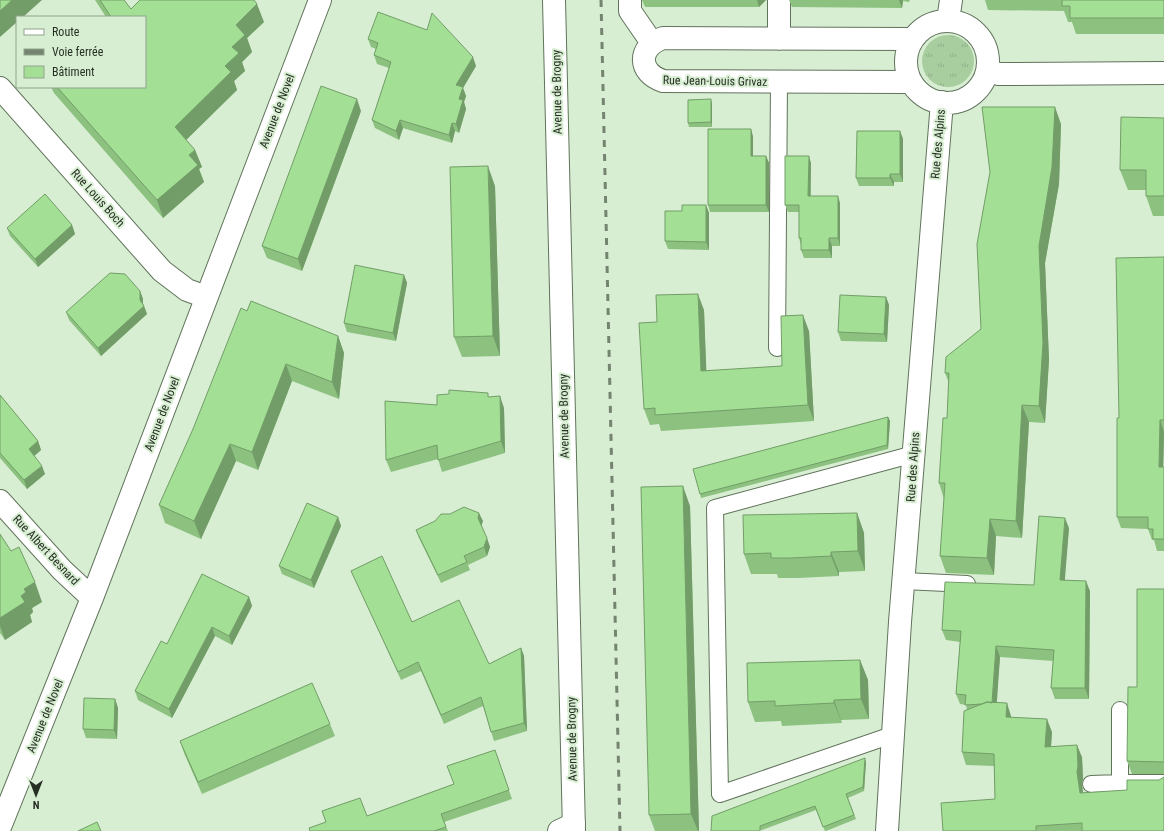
<svg xmlns="http://www.w3.org/2000/svg" width="1164" height="831" viewBox="0 0 1164 831" font-family="'Roboto Condensed',sans-serif">
<defs>
<pattern id="grass-tufts" width="24" height="20" patternUnits="userSpaceOnUse"><rect width="24" height="20" fill="#a8cd9f"/><path d="M3 7l-1-3M5 7V3M7 7l1-3M15 17l-1-3M17 17v-4M19 17l1-3" fill="none" stroke="#91b089"/></pattern>
</defs>
<rect width="100%" height="100%" fill="#d8eed2"/>
<path fill="url(#grass-tufts)" d="M922 61a26 26 0 1 1 52 0a26 26 0 1 1-52 0Z"/>
<g fill="none" stroke-linecap="round" stroke-linejoin="round">
<defs>
<path id="lane" d="M777 348 779 82
M904 581 967 584
M1120 710V783H1164
M892 735 720 794 715 508 914 454
M1091 784 1120 783"/>
<path id="street" d="M630 0V11L652 43
M948 21 951 0
M906 62a41 41 0 1 1 82 0a41 41 0 1 1-82 0Z
M779 39V0
M987 71 999 74 1164 73
M911 82 663 81C638 73 637 47 663 38L913 39
M0 88 162 271 187 290 206 297
M0 501 62 570 92 598
M0 827 92 598 320 0
M887 831 900 622 942 102"/>
<path id="secondary" d="M554 0 574 831"/>
<path id="primary" d="M559 831 574 824"/>
</defs>
<use href="#lane" stroke="#60735b" stroke-width="18"/>
<use href="#street" stroke="#60735b" stroke-width="24"/>
<use href="#secondary" stroke="#60735b" stroke-width="24"/>
<use href="#primary" stroke="#60735b" stroke-width="24"/>
<use href="#lane" stroke="#fff" stroke-width="16"/>
<use href="#street" stroke="#fff" stroke-width="22"/>
<use href="#secondary" stroke="#fff" stroke-width="22"/>
<use href="#primary" stroke="#fff" stroke-width="22"/>
<path stroke="#758371" stroke-width="3" stroke-dasharray="7 7" stroke-linecap="butt" d="M601 0 620 831"/>
</g>
<path fill="#8cc180" d="M95 0H124L131 9 264 22 247 38 252 52 242 62 245 71 234 81 237 90 186 140 195 150 202 167 199 169 204 182 163 218 54 93 51 87H145V17H106Z
M642 0H766L759 7H645Z
M789 0H910L909 2 903 1 902 8 792 7Z
M985 0H1164V34H1076L1072 22H1068L1064 11 988 10Z
M368 39 476 66 463 88 466 96 464 102 466 109 459 133 455 131 452 143 403 128 399 140 375 128 372 120 389 68 377 64 374 55 376 49 371 47Z
M712 104V127H689L688 123Z
M361 111 302 271 267 258 262 246Z
M1164 118V216H1153L1146 196V190H1128L1120 170Z
M1061 124 1059 184 1045 263 1049 360 1045 423 1029 422 1022 538 996 536 994 575 946 573 940 556 944 499 939 483 947 418 949 383 945 373 981 329Z
M900 131 903 139V182H894V186H859L856 178Z
M753 136V156H766L769 163V212H710L708 205Z
M811 163V196L840 203V246H832V258H804L801 250V245L799 238V212H788L785 205Z
M495 186 500 356 462 357 454 337Z
M706 205 709 213V250L668 249 665 241 682 211Z
M72 225 75 234 38 267 10 236 7 228Z
M1164 257V432L1163 467H1164V551H1157L1154 540H1152L1148 529 1121 528 1117 517 1119 418Z
M404 275 407 283 396 341 347 332 344 323Z
M140 291 143 299V304L147 314 101 356 69 320 66 312Z
M886 297 889 305 887 342 841 341 838 332Z
M704 310 706 371 782 366 809 331 814 421 661 431 659 424 650 425 644 409 657 322Z
M247 311 338 336 344 353 339 399 292 381 258 470 236 461 201 539 165 523 159 505Z
M0 395 38 441 41 450 34 456 45 474 27 489 0 458Z
M489 397 504 408 505 453 442 472 438 459 391 472 386 460 437 405Z
M888 417 890 421 888 449 701 498 700 494Z
M690 506 699 831H655L649 815Z
M857 513 864 533 865 571 839 572V576L798 578H778L777 574H751L744 554Z
M338 517 341 526 314 588 282 574 279 566Z
M483 521 481 525 490 547 487 556 468 565 470 570 441 583 419 538 416 530Z
M1069 528 1064 580 1090 591 1089 699H1055L1051 688 1053 661 1000 657 996 703 1011 716V717L1052 732 1051 747 1082 757 1083 779 1082 785 1083 793 1164 831H943L995 799 994 766 966 765 962 752 967 710 966 705 960 704 956 694 960 642 946 640 942 630 1034 585Z
M0 534 42 602 32 608 33 612 30 615 32 622 5 640 0 633Z
M351 571 412 622 489 664 521 648 524 656 527 731 494 741 483 706 444 724 421 671 401 680 355 579Z
M1164 589V774H1132L1127 761 1137 687Z
M249 597 252 606 232 645 215 636 172 718 138 700 135 691 167 644Z
M860 660 868 680 869 719 841 720 842 723 782 726 781 721 755 722 748 702Z
M115 699 118 708 117 739 86 738 83 729Z
M330 724 335 736 202 794 184 753 180 741Z
M495 750 512 799 444 822 448 831H310L326 822 367 816 454 784Z
M866 762 864 791 848 798 856 819 826 831H825L816 810 762 830 711 831Z"/>
<path fill="#729d68" d="M12 0H42L23 17H17V22L0 37V11Z
M757 0H766L759 7Z
M899 0H902L903 1 902 8Z
M257 4 264 22 247 38 252 52 242 62 245 71 234 81 237 90 182 144 175 127 225 66 232 47 236 25Z
M473 57 476 66 463 88 466 96 464 102 466 109 459 133 456 124 459 99 456 85Z
M357 99 361 111 302 271 298 259Z
M711 99 712 104V127L711 122Z
M1055 107 1061 124 1059 184 1045 263 1049 360 1045 423 1039 406V246Z
M400 120 403 128 399 140 396 131Z
M452 123 455 131 452 143 449 135Z
M751 129 753 136V163L751 156Z
M900 131 903 139V182L900 174Z
M195 150 202 167 199 169 204 182 163 218 157 200 189 155Z
M766 156 769 163V212L766 205Z
M809 156 811 163 810 203 808 196Z
M488 166 495 186 500 356 493 336Z
M890 174 894 182V186L890 178Z
M838 196 840 203V246L838 238Z
M706 205 709 213V250L706 242Z
M72 225 75 234 38 267 35 259Z
M829 238 832 246V258L829 250Z
M404 275 407 283 396 341 393 333Z
M140 291 143 299V308L144 306 147 314 101 356 98 348 140 300Z
M698 294 704 310 707 387 701 371Z
M886 297 889 305 887 342 884 334Z
M803 315 809 331 814 421 808 405Z
M338 336 344 353 339 399 332 382Z
M286 364 292 381 258 470 252 452Z
M500 396 504 408 505 453 501 441Z
M1022 405 1029 422 1022 538 1016 521Z
M888 417 890 421 888 449 887 445Z
M1160 420 1164 432 1163 479 1159 467Z
M38 441 41 450 32 458 29 449Z
M230 444 236 461 201 539 194 521Z
M42 466 45 474 27 489 24 480Z
M683 486 690 506 699 831H698L691 814Z
M479 513 483 521 481 527 478 518Z
M857 513 864 533 865 571 858 551Z
M338 517 341 526 314 588 311 580Z
M1065 518 1069 528 1064 591 1060 580Z
M990 519 996 536 994 575 987 558Z
M487 538 490 547 487 556 484 547Z
M831 552 839 572V576L831 556Z
M1086 581 1090 591 1089 699 1085 688Z
M35 582 42 602 32 608 33 612 30 615 32 622 5 640 0 626V618L24 589Z
M249 597 252 606 232 645 229 636Z
M212 627 215 636 172 718 169 709Z
M996 646 1000 657 996 715 992 704Z
M521 648 524 656 527 731 524 723Z
M860 660 868 680 869 719 861 699Z
M115 699 118 708 117 739 114 730Z
M834 700 841 720 842 723 834 703Z
M1007 703 1011 716V729L1006 717Z
M1047 719 1052 732 1050 760 1045 747Z
M1077 745 1082 757 1083 779 1082 785 1085 806 1080 793 1077 772Z
M865 758 866 762 864 791 863 787Z"/>
<path fill="#a3e095" stroke="#729d68" d="M0 0H12L0 11Z
M100 0H124L131 9 140 0H254L257 4 236 25 245 35 232 47 239 53 225 66 231 72 175 127 195 150 189 155 198 165 157 200 57 87H145V17H111Z
M1062 0H1164V18H1070V6H1062Z
M378 12 427 30 432 13 473 57 456 85 463 87 459 99 463 100 456 124 452 123 449 135 400 120 396 131 372 120 391 62 374 55 378 43 368 39Z
M321 86 357 99 298 259 262 246Z
M711 99V122L688 123V100Z
M982 107H1055L1052 167 1039 246 1043 343 1039 406 1022 405 1016 521 990 519 987 558 940 556 945 483H939L943 418H947L949 373H945L946 357 981 329 977 244 990 172Z
M1121 117 1164 118V196H1146V170H1120Z
M708 129H751V156H766V205H708Z
M857 131H900V174H890V178H856Z
M785 156H809L808 196H838V238H829V250H801V238H799V205H785Z
M488 166 493 336 454 337 450 167Z
M45 194 72 225 35 259 7 228Z
M682 205H706V242L665 241V211H682Z
M1164 257V420H1160L1159 467H1164V539H1153V529H1148V517H1117V418H1119L1116 258Z
M355 265 404 275 393 333 344 323Z
M110 273 125 274 140 291V300L144 306 98 348 66 312Z
M698 294 701 371 782 366 781 316 803 315 808 405 655 415V408L644 409 639 323 657 322 656 295Z
M840 295 886 297 884 334 838 332Z
M251 301 338 336 332 382 286 364 252 452 230 444 194 521 159 505 193 429 241 308 247 311Z
M449 390 488 393V397L500 396 501 441 438 460 437 445 386 460 385 401 437 405V395L449 394Z
M0 395 38 441 29 449 42 466 24 480 0 453Z
M888 417 887 445 700 494 693 469Z
M683 486 691 814 649 815 641 487Z
M307 503 338 517 311 580 279 566Z
M464 507 479 513 478 518 487 538 484 547 464 556 467 562 438 575 416 530 435 521 441 514H450Z
M857 513 858 551 831 552V556L791 558H771V553L744 554 743 515Z
M1039 516 1065 518 1060 580 1086 581 1085 688H1051L1054 650 996 646 992 703 987 702 982 704 965 705 966 695 956 694 961 631 942 630 945 582 1034 585Z
M0 534 11 551 19 547 35 582 24 589 26 592 21 596 25 602 0 618Z
M382 556 412 622 459 600 489 664 521 648 524 723 491 732 481 697 441 715 418 662 398 672 351 571Z
M202 574 249 597 229 636 212 627 169 709 135 691 161 641 167 644Z
M1137 589H1164V762L1127 761 1128 687H1137Z
M860 660 861 699 834 700V703L775 706V701L748 702 747 663Z
M312 683 330 724 198 782 180 741Z
M84 698 115 699 114 730 83 729Z
M987 702 1007 703 1006 717 1047 719 1045 747 1077 745 1078 766 1077 772 1080 793 1127 790V780H1159L1164 777V831H1082V823L1036 826V831H943L941 803 995 799 994 754 962 752 964 711Z
M495 750 509 790 441 814 446 827 434 831H310L309 828 326 822 322 811 360 798 367 816 454 784 447 766Z
M865 758 863 787 846 794 854 815 823 827 815 806 760 826V831H711L712 816Z
M97 822 101 831H78Z"/>
<g text-anchor="middle" stroke-width="4" stroke-linejoin="round" paint-order="stroke">
<g font-size="12" fill="#272f25" stroke="#d8eed2">
<text transform="translate(715 81) rotate(1)" y="4">Rue Jean-Louis Grivaz</text>
<text transform="translate(557 92) rotate(-91)" y="4">Avenue de Brogny</text>
<text transform="translate(277 111) rotate(-69)" y="4">Avenue de Novel</text>
<text transform="translate(938 144) rotate(-85)" y="4">Rue des Alpins</text>
<text transform="translate(98 198) rotate(48)" y="4">Rue Louis Boch</text>
<text transform="translate(162 414) rotate(-69)" y="4">Avenue de Novel</text>
<text transform="translate(564 416) rotate(-91)" y="4">Avenue de Brogny</text>
<text transform="translate(913 467) rotate(-86)" y="4">Rue des Alpins</text>
<text transform="translate(46 550) rotate(47)" y="4">Rue Albert Besnard</text>
<text transform="translate(45 716) rotate(-68)" y="4">Avenue de Novel</text>
<text transform="translate(572 739) rotate(-91)" y="4">Avenue de Brogny</text>
</g>
</g>
<rect x="16" y="16" width="130" height="72" fill="#d8eed2" stroke="#91a28d"/>
<rect x="24" y="29" width="20" height="6" fill="#ffffff" stroke="#91a28d"/>
<text x="52" y="36" font-size="12" fill="#272f25">Route</text>
<rect x="24" y="49" width="20" height="6" fill="#758371" stroke="#91a28d"/>
<text x="52" y="56" font-size="12" fill="#272f25">Voie ferrée</text>
<rect x="24" y="66" width="20" height="12" fill="#a3e095" stroke="#91a28d"/>
<text x="52" y="76" font-size="12" fill="#272f25">Bâtiment</text>
<g transform="translate(36 795) rotate(180)" stroke="#d8eed2" stroke-width="3" paint-order="stroke">
<path d="M0-3L7 15L0 10L-7 15Z" fill="#272f25"/>
<text y="-6" font-size="11" font-weight="bold" text-anchor="middle" fill="#272f25">N</text>
</g>
</svg>
